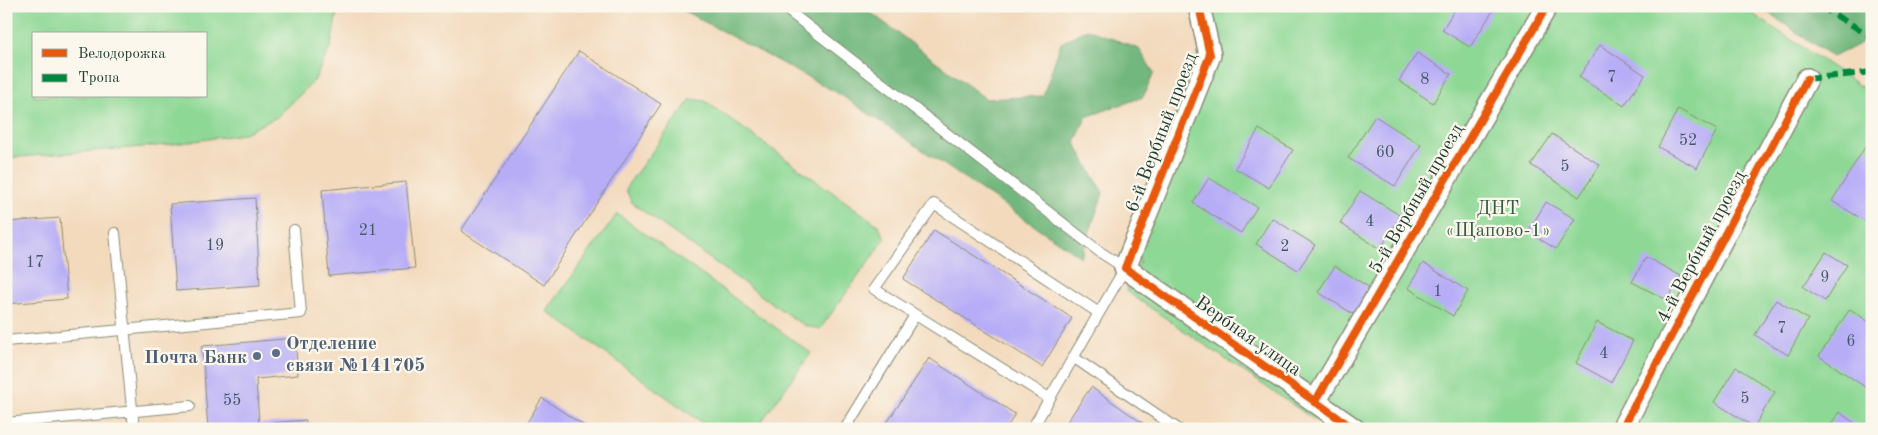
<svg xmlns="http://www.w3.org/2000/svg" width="1878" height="435" viewBox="0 0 1878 435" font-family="'Old Standard TT',serif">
<rect width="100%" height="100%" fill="#fbf7ec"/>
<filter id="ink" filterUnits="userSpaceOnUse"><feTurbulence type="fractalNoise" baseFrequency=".02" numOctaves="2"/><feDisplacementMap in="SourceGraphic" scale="10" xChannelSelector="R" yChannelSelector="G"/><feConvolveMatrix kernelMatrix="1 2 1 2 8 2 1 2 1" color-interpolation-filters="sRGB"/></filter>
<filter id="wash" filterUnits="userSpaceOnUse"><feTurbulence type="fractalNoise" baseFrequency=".0096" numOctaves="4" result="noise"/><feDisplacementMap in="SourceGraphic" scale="20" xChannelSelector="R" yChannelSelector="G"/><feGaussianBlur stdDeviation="1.12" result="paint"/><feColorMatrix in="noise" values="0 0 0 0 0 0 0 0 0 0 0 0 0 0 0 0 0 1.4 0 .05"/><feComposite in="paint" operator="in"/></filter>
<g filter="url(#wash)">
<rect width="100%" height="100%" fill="#f3dabd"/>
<path fill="#8ed895" stroke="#568a64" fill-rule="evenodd" d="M6 6H338L331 46 314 81 277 117 242 134 167 145 6 158ZM34 34H206V96H34Z
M1192 6H1741L1872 94V429H1328L1126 291 1140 261 1124 249 1201 47Z
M691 99 705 101 878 225 885 238 881 245 820 329 806 326 794 319 632 203 626 190 629 183Z
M617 214 811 353 756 429H711L547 311Z"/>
<path fill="#72b87e" stroke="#487a59" d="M675 6H862L986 99 1043 96 1061 43 1087 29 1139 49 1154 73 1143 97 1086 117 1075 143 1103 193 1081 257 841 95Z
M1758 6H1872V41H1865L1833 57Z"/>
<g id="blocks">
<path fill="#b7adf7" d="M1457 6H1489L1494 9 1470 47 1442 30Z
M1600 45 1645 75 1624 106 1579 77Z
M579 51 661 104 544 285 461 231Z
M1417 53 1451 74 1433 103 1399 81Z
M1678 109 1717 130 1697 168 1658 147Z
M1375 116 1421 145 1395 186 1348 158Z
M1259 129 1293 150 1269 188 1235 168Z
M1552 134 1600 165 1579 197 1531 165Z
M1865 147 1872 152V225L1832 201Z
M1209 178 1257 207 1241 233 1193 203Z
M406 182 415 268 329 276 322 190Z
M1360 191 1401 216 1380 249 1340 223Z
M255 198 260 285 176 291 170 204Z
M1546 202 1575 219 1556 249 1528 232Z
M60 218 67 299 6 304V222Z
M1272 218 1315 245 1298 270 1256 244Z
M934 230 1072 318 1042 367 903 279Z
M1826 252 1847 265 1825 301 1803 287Z
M1646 257 1681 276 1667 300 1632 282Z
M1423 263 1468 291 1453 316 1408 288Z
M1335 266 1375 291 1358 317 1318 292Z
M1776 300 1808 319 1788 355 1755 335Z
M1850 309 1872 324V384L1868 389 1819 356Z
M1597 322 1633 341 1611 382 1576 363Z
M295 338 298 375 256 379 259 424 306 420V429H208L202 346Z
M929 358 1015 414 1006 429H883Z
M1736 367 1775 392 1754 427 1714 402Z
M1091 387 1151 429H1062Z
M542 398 589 429H523Z
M1839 412 1863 429H1828Z"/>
</g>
</g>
<g filter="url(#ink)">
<use href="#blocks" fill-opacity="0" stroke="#898c78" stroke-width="1"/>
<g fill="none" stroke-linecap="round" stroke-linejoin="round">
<defs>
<path id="lane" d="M782 6 1100 252 1125 268 1032 429
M115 233 134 429
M6 341 301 313 294 230
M1073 357 1178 429
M1049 398 874 289 934 204 1099 313
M6 423 190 406
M845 429 915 315"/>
<path id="street" d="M1199 6 1210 55 1125 268 1354 429
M1315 402 1544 11
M1622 429 1807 79"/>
</defs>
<use href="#lane" stroke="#898c78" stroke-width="12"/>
<use href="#street" stroke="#898c78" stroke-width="24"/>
<use href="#lane" stroke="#fff" stroke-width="10"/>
<use href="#street" stroke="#fff" stroke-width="21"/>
<path stroke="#00873e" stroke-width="6" stroke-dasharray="12 6" stroke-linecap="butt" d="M1820 6 1872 37
M1807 79 1872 72"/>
<defs>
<path id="cycleway" d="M1199 6 1210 55 1125 268 1354 429
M1315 402 1544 11
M1622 429 1807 79"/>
</defs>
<use href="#cycleway" stroke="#fbf7ec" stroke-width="11"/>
<use href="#cycleway" stroke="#e8590c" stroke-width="8"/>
</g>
</g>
<g fill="#5c6f8a" stroke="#fbf7ec" stroke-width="2">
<circle cx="276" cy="353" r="5"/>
<circle cx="257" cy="356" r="5"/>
</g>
<g text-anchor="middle" stroke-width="4.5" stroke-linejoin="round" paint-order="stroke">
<g font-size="16" fill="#455965">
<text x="1612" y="82">7</text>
<text x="1425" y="84">8</text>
<text x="1688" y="145">52</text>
<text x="1385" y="157">60</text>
<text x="1565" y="171">5</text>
<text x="1370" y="226">4</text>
<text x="368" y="235">21</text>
<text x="215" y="250">19</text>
<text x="1285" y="251">2</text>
<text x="35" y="267">17</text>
<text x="1825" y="282">9</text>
<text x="1438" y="296">1</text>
<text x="1782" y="333">7</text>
<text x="1851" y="346">6</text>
<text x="1604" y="358">4</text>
<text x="1745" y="403">5</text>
<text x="232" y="405">55</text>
</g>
<g font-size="19" fill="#1f3d34" stroke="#fbf7ec">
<text transform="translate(1160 132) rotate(-69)" y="7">6-й Вербный проезд</text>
<text transform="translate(1415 198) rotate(-60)" y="7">5-й Вербный проезд</text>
<text transform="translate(1700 246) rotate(-62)" y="7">4-й Вербный проезд</text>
<text transform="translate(1249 335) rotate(35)" y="7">Вербная улица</text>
</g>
<g font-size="19" fill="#355c47" stroke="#fbf7ec">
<text x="1498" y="214">ДНТ<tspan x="1498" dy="22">«Щапово-1»</tspan></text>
</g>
<g font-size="19" font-weight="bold" fill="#4e5e75" stroke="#fbf7ec" text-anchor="start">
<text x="286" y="349">Отделение<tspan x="286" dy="22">связи №141705</tspan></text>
<text x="247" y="363" text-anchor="end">Почта Банк</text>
</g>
</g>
<rect width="1878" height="435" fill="none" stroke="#fbf7ec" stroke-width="25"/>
<rect x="32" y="32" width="175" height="65" fill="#fbf7ec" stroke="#a3ada2"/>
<rect x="42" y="49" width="25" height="8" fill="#e8590c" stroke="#a3ada2"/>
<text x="78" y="58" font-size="15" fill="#1f3d34">Велодорожка</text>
<rect x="42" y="74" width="25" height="8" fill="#00873e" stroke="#a3ada2"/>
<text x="78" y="82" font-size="15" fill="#1f3d34">Тропа</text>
</svg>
